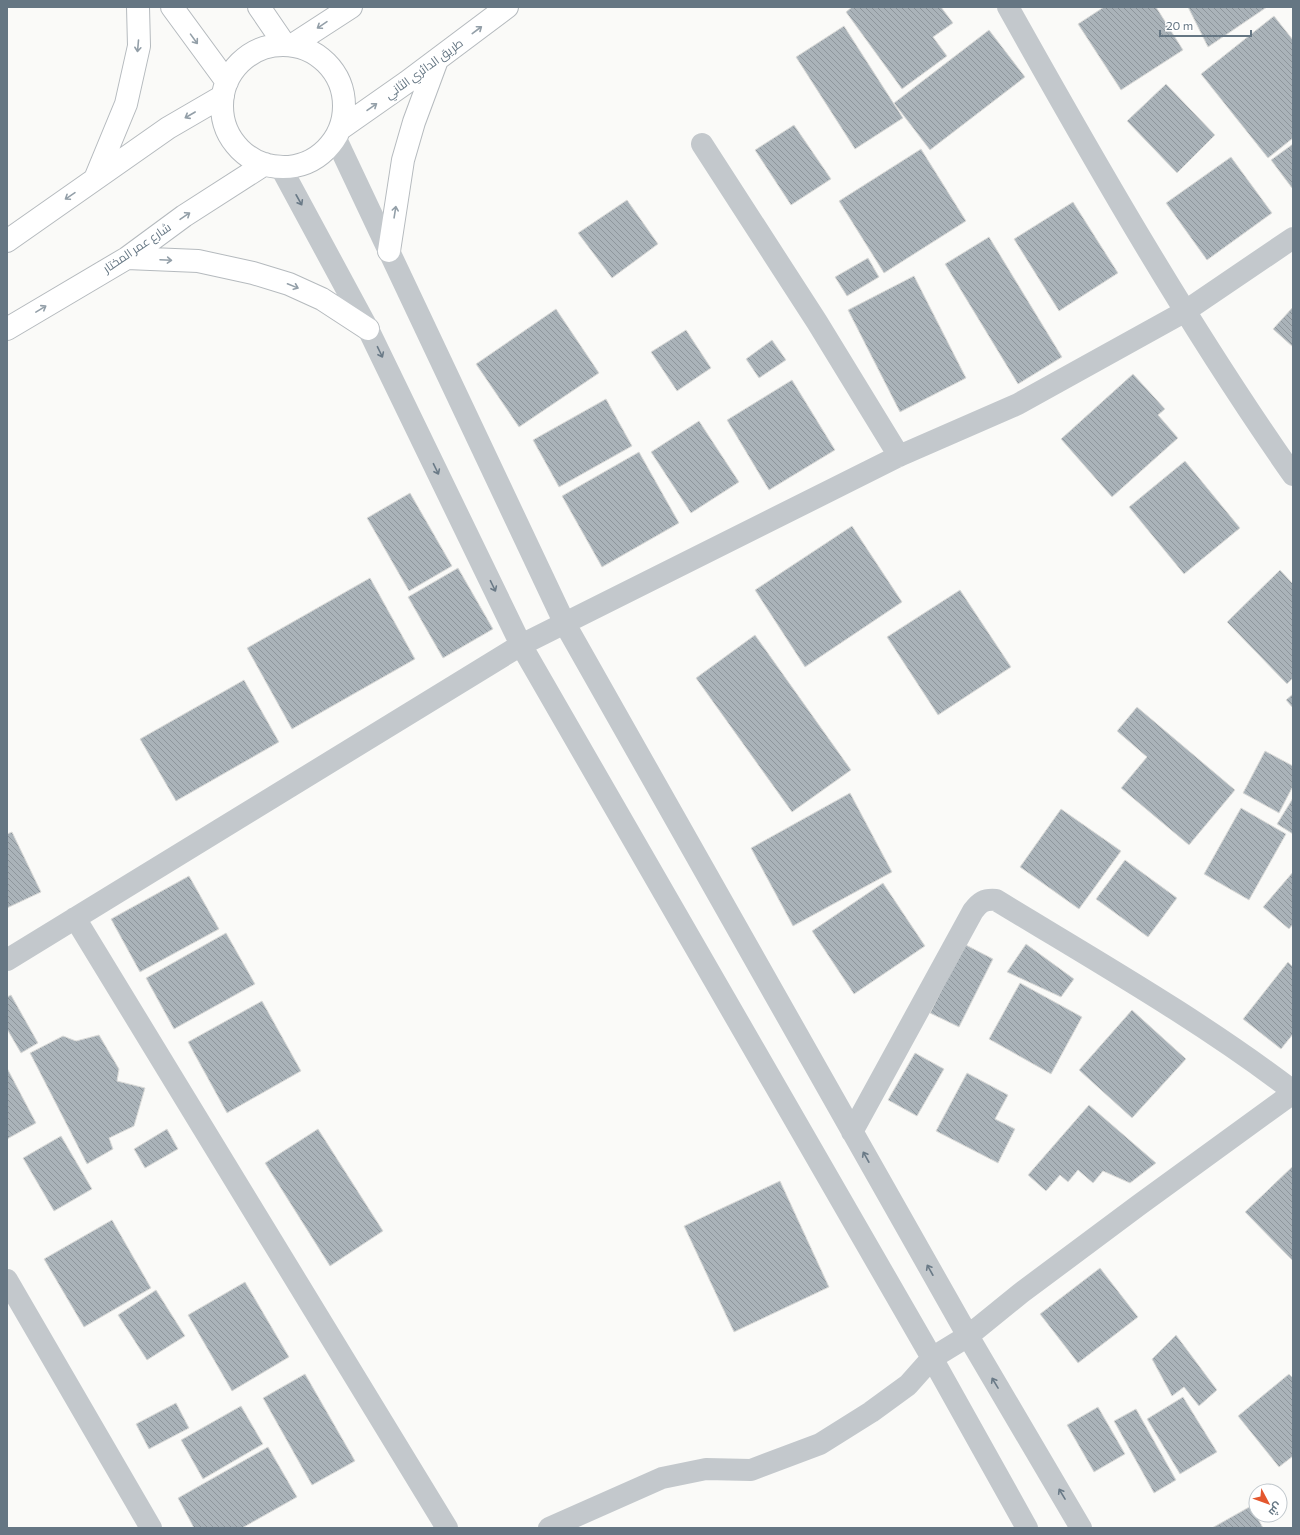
<svg xmlns="http://www.w3.org/2000/svg" width="1300" height="1535" viewBox="0 0 1300 1535" font-family="Commissioner,Cairo,sans-serif">
<defs>
<pattern id="building-back-hatch" width="6" height="6" patternUnits="userSpaceOnUse"><rect width="6" height="6" fill="#aab3b9"/><path d="M-1 5l2 2M0 0l6 6M5-1l2 2" fill="none" stroke="#8e969c"/></pattern>
</defs>
<rect width="100%" height="100%" fill="#fafaf8"/>
<path fill="url(#building-back-hatch)" stroke="#dcdcda" d="M852 7H941L953 23 933 37 947 56 902 89 846 12Z
M1104 7H1156L1183 50 1121 90 1078 24Z
M1188 7H1267L1208 47Z
M1274 16 1293 40V138L1268 158 1201 74Z
M844 26 903 118 855 149 796 57Z
M989 30 1025 77 930 150 894 103Z
M1166 84 1215 135 1177 173 1127 121Z
M794 125 831 179 791 205 755 150Z
M1293 144V188H1292L1271 160Z
M921 149 966 221 884 273 839 201Z
M1231 157 1272 213 1207 260 1166 203Z
M627 200 658 244 612 278 578 233Z
M1073 202 1118 273 1059 311 1014 239Z
M989 237 1062 357 1018 384 945 264Z
M868 258 879 277 847 296 835 277Z
M914 276 966 378 900 412 848 310Z
M1293 307V347L1273 329Z
M556 309 599 373 519 427 476 364Z
M686 330 711 368 677 391 651 352Z
M772 340 786 360 759 378 746 359Z
M1133 374 1165 409 1158 415 1178 438 1112 497 1061 439Z
M792 380 835 450 769 490 727 420Z
M606 399 632 446 559 487 533 440Z
M699 421 739 482 691 513 651 452Z
M639 452 679 523 602 567 562 496Z
M1185 461 1240 528 1184 574 1129 507Z
M410 493 452 566 409 591 367 518Z
M852 526 902 602 805 667 755 590Z
M458 568 493 629 443 658 408 597Z
M1280 570 1293 584V678L1287 684 1227 622Z
M370 578 415 659 292 729 247 648Z
M960 590 1011 667 938 715 887 637Z
M755 635 851 770 792 812 696 678Z
M244 680 279 742 176 801 140 739Z
M1293 694V708L1286 700Z
M1137 707 1235 790 1189 845 1121 788 1147 757 1117 731Z
M1265 751 1293 766V786L1279 813 1243 793Z
M850 793 892 872 793 926 751 848Z
M1293 798V834L1277 824Z
M1241 808 1286 834 1249 900 1204 874Z
M1061 809 1121 851 1079 909 1020 867Z
M12 832 41 892 7 908V834Z
M1125 860 1177 898 1148 937 1096 899Z
M1293 872V924L1289 929 1263 907Z
M189 876 219 929 140 972 111 919Z
M883 883 925 946 854 994 812 931Z
M226 933 255 984 174 1029 146 978Z
M964 944 993 959 959 1027 930 1013Z
M1026 944 1074 979 1061 997 1007 972Z
M1288 962 1293 967V1034L1281 1049 1243 1019Z
M1020 983 1082 1017 1051 1074 989 1039Z
M11 995 38 1043 21 1053 7 1029V997Z
M262 1001 301 1071 227 1113 188 1042Z
M1132 1010 1186 1059 1132 1118 1079 1070Z
M99 1035 119 1069 117 1081 145 1088 134 1126 109 1138 113 1149 87 1164 30 1053 63 1036 76 1041Z
M915 1053 944 1069 917 1116 888 1100Z
M7 1068 36 1123 7 1139Z
M967 1073 1008 1095 995 1119 1015 1129 998 1163 936 1131Z
M1089 1105 1156 1163 1130 1183 1103 1171 1093 1183 1078 1170 1068 1182 1060 1175 1046 1191 1028 1175Z
M167 1129 178 1149 145 1168 134 1149Z
M318 1129 383 1231 330 1266 265 1163Z
M61 1136 92 1189 54 1211 23 1158Z
M1293 1166V1261L1245 1212Z
M780 1181 829 1287 734 1332 684 1226Z
M112 1220 151 1288 84 1327 44 1259Z
M1100 1268 1138 1317 1078 1363 1040 1314Z
M245 1282 289 1357 232 1391 188 1315Z
M156 1290 185 1336 147 1360 118 1315Z
M1176 1335 1217 1390 1199 1406 1184 1387 1172 1396 1152 1359Z
M305 1374 355 1461 312 1485 263 1398Z
M1289 1374 1293 1378V1456L1279 1467 1238 1416Z
M1183 1397 1217 1452 1180 1474 1147 1419Z
M176 1403 189 1428 149 1449 136 1424Z
M241 1406 263 1444 203 1479 181 1440Z
M1098 1407 1125 1454 1094 1472 1067 1425Z
M1136 1409 1176 1480 1154 1493 1114 1421Z
M268 1447 297 1497 242 1528H194L178 1498Z
M1251 1506 1263 1528H1212Z"/>
<g fill="none" stroke-linecap="round" stroke-linejoin="round">
<defs>
<path id="primary" d="M172 7 227 82
M259 7 285 45
M294 44 351 7
M222 106a61 61 0 1 1 122 0a61 61 0 1 1-122 0Z
M340 129 407 82 507 7
M95 179 126 104 139 46 138 7
M7 241 168 128 223 96
M389 251 403 160 414 122 437 60
M127 258 198 261 253 273 289 284 322 299 368 329
M7 329 127 258 184 216 265 164"/>
</defs>
<use href="#primary" stroke="#b5babe" stroke-width="24"/>
<path stroke="#c3c8cc" stroke-width="22" d="M1008 7C1097 166 1188 325 1293 475
M336 139 565 624 968 1336 1081 1528
M702 144 817 322 899 456
M280 166 368 329 521 645 932 1358 1027 1528
M75 918 447 1528
M7 960 521 645 899 456 1018 404 1184 312 1293 238
M852 1132 973 911C980 902 984 899 996 900 1096 961 1200 1020 1293 1091
M7 1280 151 1528
M549 1528 662 1478 706 1469 751 1470 820 1444 871 1412 908 1385 932 1358 968 1336 1021 1293 1139 1205 1293 1093"/>
<use href="#primary" stroke="#fff" stroke-width="22"/>
</g>
<defs><path id="oneway-shaft" d="M-6 0H5M1.5-3L5.5 0L1.5 3" fill="none" stroke-width="1.6" stroke-linecap="round" stroke-linejoin="round"/></defs>
<g stroke="#939fa8">
<use href="#oneway-shaft" transform="translate(322 25) rotate(146)"/>
<use href="#oneway-shaft" transform="translate(477 30) rotate(-37)"/>
<use href="#oneway-shaft" transform="translate(194 39) rotate(54)"/>
<use href="#oneway-shaft" transform="translate(138 46) rotate(95)"/>
<use href="#oneway-shaft" transform="translate(372 107) rotate(-35)"/>
<use href="#oneway-shaft" transform="translate(190 115) rotate(150)"/>
<use href="#oneway-shaft" transform="translate(70 196) rotate(146)"/>
<use href="#oneway-shaft" transform="translate(395 212) rotate(-81)"/>
<use href="#oneway-shaft" transform="translate(185 216) rotate(-34)"/>
<use href="#oneway-shaft" transform="translate(166 260) rotate(3)"/>
<use href="#oneway-shaft" transform="translate(293 286) rotate(22)"/>
<use href="#oneway-shaft" transform="translate(41 309) rotate(-31)"/>
</g>
<g stroke="#6a7a87">
<use href="#oneway-shaft" transform="translate(299 200) rotate(61)"/>
<use href="#oneway-shaft" transform="translate(380 352) rotate(64)"/>
<use href="#oneway-shaft" transform="translate(436 469) rotate(64)"/>
<use href="#oneway-shaft" transform="translate(493 586) rotate(64)"/>
<use href="#oneway-shaft" transform="translate(866 1157) rotate(-119)"/>
<use href="#oneway-shaft" transform="translate(930 1270) rotate(-119)"/>
<use href="#oneway-shaft" transform="translate(995 1383) rotate(-121)"/>
<use href="#oneway-shaft" transform="translate(1062 1494) rotate(-121)"/>
</g>
<g text-anchor="middle" stroke-width="4" stroke-linejoin="round" paint-order="stroke">
<g font-size="12" fill="#657683" stroke="#fff">
<text transform="translate(424 69) rotate(-36)" y="4">طريق الدائري الثاني</text>
<text transform="translate(137 248) rotate(-34)" y="4">شارع عمر المختار</text>
</g>
</g>
<rect width="1300" height="1535" fill="none" stroke="#657683" stroke-width="16"/>
<g transform="translate(1268 1503) rotate(131)"><circle r="19" fill="#ffffff" stroke="#c1c8cd"/>
<path d="M0-3L7 15L0 10L-7 15Z" fill="#e4572e"/>
<text y="-6" font-size="11" font-weight="bold" text-anchor="middle" fill="#657683">ش</text>
</g>
<path d="M1160 30v6h91v-6" fill="none" stroke="#657683" stroke-width="2"/>
<text x="1166" y="30" font-size="12" fill="#657683" stroke="#ffffff" stroke-width="3" paint-order="stroke">20 m</text>
</svg>
